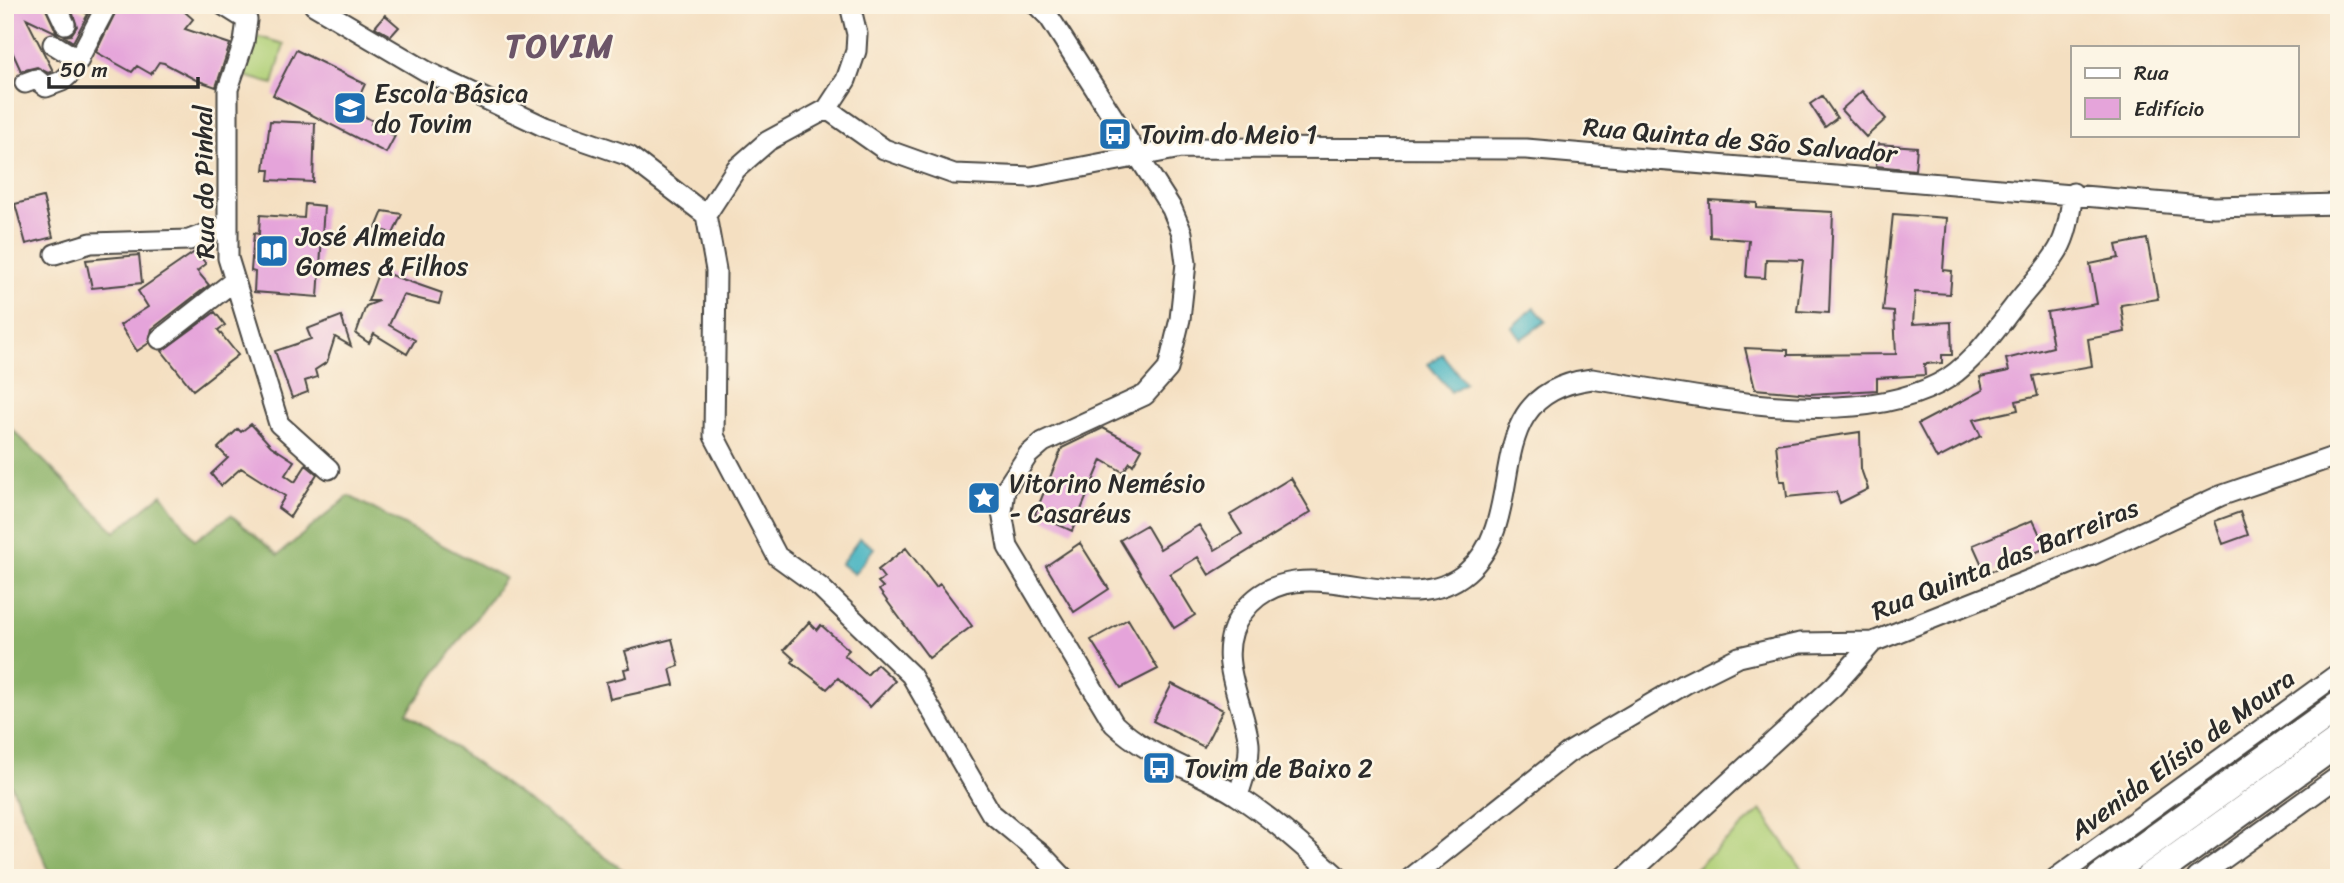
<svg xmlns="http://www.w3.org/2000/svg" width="2344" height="883" viewBox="0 0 2344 883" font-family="Sriracha,sans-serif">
<rect width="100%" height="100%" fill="#fcf5e5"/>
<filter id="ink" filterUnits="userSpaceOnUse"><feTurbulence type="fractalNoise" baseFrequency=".0143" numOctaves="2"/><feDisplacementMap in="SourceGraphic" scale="14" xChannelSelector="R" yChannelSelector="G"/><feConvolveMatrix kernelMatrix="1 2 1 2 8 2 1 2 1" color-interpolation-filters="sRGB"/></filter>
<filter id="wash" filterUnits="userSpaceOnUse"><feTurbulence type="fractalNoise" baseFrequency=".00686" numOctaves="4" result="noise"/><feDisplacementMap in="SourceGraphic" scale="28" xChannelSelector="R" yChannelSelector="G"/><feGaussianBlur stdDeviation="1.57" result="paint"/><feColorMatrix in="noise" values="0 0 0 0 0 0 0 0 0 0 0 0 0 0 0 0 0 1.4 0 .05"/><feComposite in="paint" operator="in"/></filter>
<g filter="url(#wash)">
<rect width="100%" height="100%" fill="#f4dfc1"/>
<path fill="#afcf76" stroke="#6d7d50" stroke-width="2" d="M256 36 284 44 273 84 245 76Z
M1761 810 1808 878H1696L1691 872Z"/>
<path fill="#8bb267" stroke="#5b6e49" stroke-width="2" d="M11 428 115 532 162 494 195 540 231 515 278 555 349 496 505 578 407 713 634 878H48L51 875 5 771V430Z"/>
<path fill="#46b4c1" stroke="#387076" stroke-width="2" d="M1534 307 1546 321 1521 339 1512 327Z
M1442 354 1465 383 1451 392 1428 364Z
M860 538 874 548 854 574 841 564Z"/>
<g id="blocks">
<path fill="#e5a4da" d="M5 5H44L57 33 26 18 53 71 48 73 37 67 21 71 5 36Z
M70 5 88 14 73 42 64 36 71 35 77 26Z
M119 5H177L193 19 185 29 230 44 216 87 196 80 164 63 159 62 151 74 137 66 132 72 96 52Z
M385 15 399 27 391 36 375 27Z
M296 50 365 84 353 110 373 121 371 124 395 136 386 153 273 95Z
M1862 91 1886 119 1866 137 1841 110Z
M1822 96 1837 118 1825 127 1810 104Z
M270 121 315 123 313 182 269 180 270 170H264Z
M1878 144 1917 147 1915 170 1876 166Z
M43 197 53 237 26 244 15 204Z
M1709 200 1757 203V208L1833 212 1829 313 1797 311 1803 260 1766 259 1765 278 1746 277 1749 240 1710 237Z
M305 204 324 206 318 297 254 292 255 272 251 271 254 233 259 234 260 215 304 218Z
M383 211 402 214 393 234 376 228Z
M1893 214 1947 218 1943 270 1952 271 1950 294 1915 292 1913 324 1951 322 1952 355H1942V363L1924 364 1925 375 1877 378V390L1810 394 1755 389 1745 348 1788 350V355L1896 354 1894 312 1883 311Z
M2147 239 2158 299 2121 305 2125 332 2088 339 2092 366 2033 376 2038 396 2016 401 2018 410 1973 420 1981 436 1937 459 1918 424 1983 390 1980 377 2009 371 2006 359 2053 347 2047 312 2097 304 2090 264 2119 258 2116 245Z
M196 251 206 264 197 271 209 285 152 329 149 343 137 351 120 325 148 307 138 291Z
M139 255 142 283 92 288 86 260Z
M379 271 442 293 439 304 403 295 389 325 415 340 407 354 374 334 369 343 356 334 366 306 379 301H368Z
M215 312 225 325 218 330 238 355 193 390 162 351Z
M341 316 351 346 335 337 327 362 315 370 317 377 305 381 308 392 292 398 275 351 311 339 307 329Z
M251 424 271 446 294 461 285 475 295 482 306 465 317 474 290 517 278 508 285 496 241 468 221 486 211 474 228 458 218 448 238 429 241 432Z
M1103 428 1142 449 1133 465 1130 462 1123 472 1102 460 1072 531 1035 514 1062 448Z
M1860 432 1861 469 1868 489 1840 503 1836 492 1787 497 1785 481H1780L1776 444Z
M1291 478 1311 512 1209 575 1198 557 1170 574 1195 615 1174 628 1120 540 1146 525 1160 549 1199 525 1215 550 1242 534 1230 515Z
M2240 512 2248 535 2223 544 2215 521Z
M2033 520 2046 548 1986 574 1973 545Z
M1080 543 1109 589 1074 612 1046 566Z
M906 548 936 587 940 584 972 626 929 658 879 590 883 587 878 582 884 578 878 570Z
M1128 619 1158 669 1121 688 1091 640Z
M809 622 817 630 821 625 849 650 844 655 867 675 877 664 895 681 870 707 838 678 827 689 792 662 794 659 784 650Z
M672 639 679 666 670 669 674 685 610 699 606 682 626 677 624 669 630 668 625 651Z
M1172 684 1223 710 1204 747 1153 721Z"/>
</g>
</g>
<g filter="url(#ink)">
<use href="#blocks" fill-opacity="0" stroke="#494642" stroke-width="2"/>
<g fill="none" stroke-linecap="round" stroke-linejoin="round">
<defs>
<path id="minor" d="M56 5 65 24
M223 5 247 20 244 42 228 89V258L279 424 329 469
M314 5 426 71 545 127 629 156 706 215 716 270 714 436 777 556 820 587 911 675 991 813 1042 855 1064 878
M1037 5 1049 17 1172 209 1182 233 1186 263 1180 319 1168 369 1145 395 1043 442 1028 455 1005 490 1002 512 1008 547 1114 724C1151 759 1197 769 1239 797 1275 820 1307 850 1339 878
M53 44 79 60
M25 83 36 79 46 87 62 81 71 73 107 5
M827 109 884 149 954 174 1031 177 1181 148 1526 149 2214 207 2339 204
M706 215 736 169 768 141 827 109 846 80 856 51 857 34 850 5
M55 254 91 243 189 240 226 226
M160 339 235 280
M1238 796C1243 779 1250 762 1249 744 1244 699 1211 655 1243 612 1298 538 1403 627 1467 572 1534 514 1472 394 1592 379 1692 394 1845 432 1938 384 1969 368 1991 336 2012 309 2027 289 2046 270 2058 250 2068 233 2070 212 2073 193
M1411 878 1568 753 1685 684 1739 657 1800 643 1873 642 2092 555 2220 496 2339 455
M1625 878 1834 686 1873 642
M2056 878 2339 673
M2197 878 2339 776"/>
<path id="highway" d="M2101 878 2339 706
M2149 878 2339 741"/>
</defs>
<use href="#minor" stroke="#494642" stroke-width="23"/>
<use href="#highway" stroke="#494642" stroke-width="32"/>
<use href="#minor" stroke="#fff" stroke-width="19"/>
<use href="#highway" stroke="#fff" stroke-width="28"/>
</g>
</g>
<defs>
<symbol id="school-square" viewBox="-11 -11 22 22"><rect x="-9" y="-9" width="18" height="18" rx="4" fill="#1f6fb2" stroke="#fcf5e5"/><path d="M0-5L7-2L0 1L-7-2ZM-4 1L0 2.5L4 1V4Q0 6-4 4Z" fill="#fff"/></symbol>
<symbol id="bus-square" viewBox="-11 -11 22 22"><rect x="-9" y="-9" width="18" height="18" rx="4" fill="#1f6fb2" stroke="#fcf5e5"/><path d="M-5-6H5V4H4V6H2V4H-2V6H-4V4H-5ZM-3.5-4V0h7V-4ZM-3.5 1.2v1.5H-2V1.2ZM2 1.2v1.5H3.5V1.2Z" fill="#fff"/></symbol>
<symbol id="library-square" viewBox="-11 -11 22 22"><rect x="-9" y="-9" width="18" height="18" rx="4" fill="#1f6fb2" stroke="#fcf5e5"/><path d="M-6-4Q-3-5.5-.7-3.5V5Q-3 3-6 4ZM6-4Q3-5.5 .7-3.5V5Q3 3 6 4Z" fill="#fff"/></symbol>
<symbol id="sight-square" viewBox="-11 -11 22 22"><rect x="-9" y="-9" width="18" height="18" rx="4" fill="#1f6fb2" stroke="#fcf5e5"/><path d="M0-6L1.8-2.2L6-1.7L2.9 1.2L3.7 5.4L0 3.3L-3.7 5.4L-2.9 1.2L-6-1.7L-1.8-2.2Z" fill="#fff"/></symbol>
</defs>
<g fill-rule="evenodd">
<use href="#school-square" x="331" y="89" width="38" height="38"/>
<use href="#bus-square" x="1096" y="115" width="38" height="38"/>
<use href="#library-square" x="253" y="232" width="38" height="38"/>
<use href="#sight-square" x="965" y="479" width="38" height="38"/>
<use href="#bus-square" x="1140" y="749" width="38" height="38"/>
</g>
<g text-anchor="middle" stroke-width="5" stroke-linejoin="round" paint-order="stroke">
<g font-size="26" fill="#2b2b2b" stroke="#fcf5e5" text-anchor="start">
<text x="374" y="102">Escola Básica<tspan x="374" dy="30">do Tovim</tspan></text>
<text x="1140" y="143">Tovim do Meio 1</text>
<text x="296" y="245">José Almeida<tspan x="296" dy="30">Gomes &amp; Filhos</tspan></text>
<text x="1009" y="492">Vitorino Nemésio<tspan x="1009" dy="30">- Casaréus</tspan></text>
<text x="1184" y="777">Tovim de Baixo 2</text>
</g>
<g font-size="26" fill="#2b2b2b" stroke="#fcf5e5">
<text transform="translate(1740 140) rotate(5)" y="9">Rua Quinta de São Salvador</text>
<text transform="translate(204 182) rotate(-91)" y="9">Rua do Pinhal</text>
<text transform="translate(2005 559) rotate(-22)" y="9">Rua Quinta das Barreiras</text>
<text transform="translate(2182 754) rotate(-36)" y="9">Avenida Elísio de Moura</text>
</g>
<g font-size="33" font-weight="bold" letter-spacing="2" fill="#6c5568" stroke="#fcf5e5">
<text x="560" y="57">TOVIM</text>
</g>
</g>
<rect width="2344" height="883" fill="none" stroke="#fcf5e5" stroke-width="28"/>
<rect x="2071" y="46" width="228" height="91" fill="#fcf5e5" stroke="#a8a49b" stroke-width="2"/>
<rect x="2085" y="68" width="35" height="10" fill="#ffffff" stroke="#a8a49b" stroke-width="2"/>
<text x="2134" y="80" font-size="21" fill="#2b2b2b">Rua</text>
<rect x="2085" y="98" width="35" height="21" fill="#e5a4da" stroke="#a8a49b" stroke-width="2"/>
<text x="2134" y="116" font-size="21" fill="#2b2b2b">Edifício</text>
<path d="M49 77v10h149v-10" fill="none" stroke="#2b2b2b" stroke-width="3.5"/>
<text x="60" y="77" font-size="21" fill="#2b2b2b" stroke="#fcf5e5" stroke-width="5" paint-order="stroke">50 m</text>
</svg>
